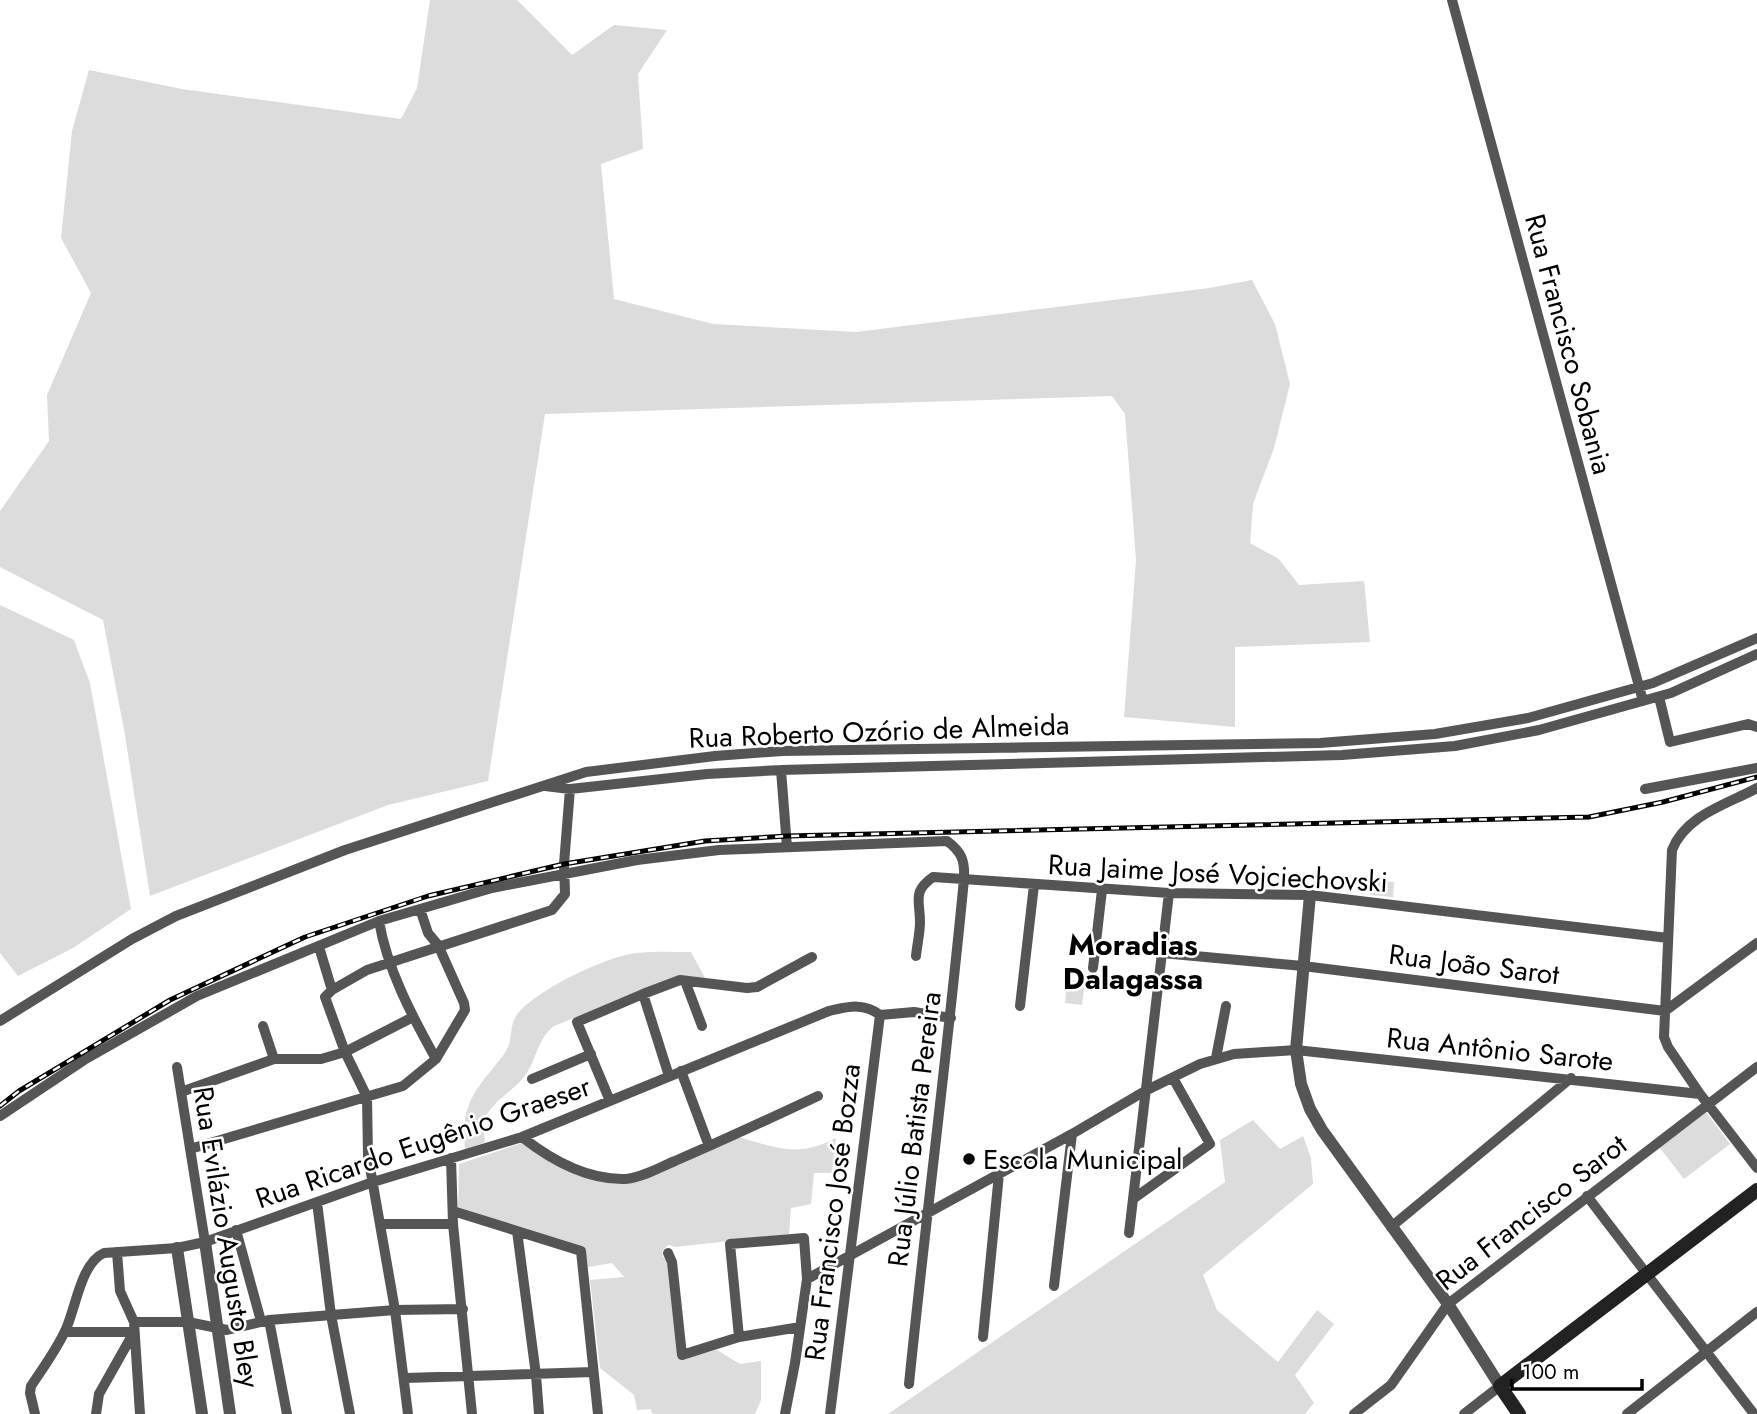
<svg xmlns="http://www.w3.org/2000/svg" width="1757" height="1414" viewBox="0 0 1757 1414" font-family="Jost,sans-serif">
<rect width="100%" height="100%" fill="#fff"/>
<path fill="#dcdcdc" d="M430 0H517L572 55 614 25 667 30 638 74 643 149 601 164 614 299 713 324 856 332 1209 288 1252 280 1275 324 1290 384 1274 448 1253 504 1250 543 1279 559 1299 585 1364 581 1370 642 1235 647V727L1124 717 1136 560 1125 414 1112 396 545 414 488 781 388 805 150 896 125 735 103 620 0 567V511L49 441 47 395 91 293 61 238 72 131 89 70 182 89 401 119 417 88Z
M0 605 74 640 90 683 131 909 73 948 18 976 0 953Z
M1371 880 1394 882 1393 897 1370 895Z
M691 952 705 978 687 976 676 977 554 1026C537 1039 537 1060 524 1077 513 1091 495 1100 486 1116 482 1124 484 1133 485 1142L465 1150C462 1115 467 1099 490 1072 495 1065 502 1058 506 1051 513 1040 509 1027 516 1016 533 991 607 956 637 953 655 951 673 952 691 952Z
M1067 980 1085 981 1082 1005 1065 1003Z
M1706 1112 1730 1144 1684 1179 1659 1147Z
M1253 1120 1280 1149 1303 1136 1311 1158 1313 1184 1203 1275 1217 1310 1278 1362 1317 1310 1334 1324 1295 1375 1314 1403 1305 1414H888L1225 1182 1220 1140Z
M739 1137C777 1148 798 1158 836 1138L832 1173H814L811 1204 791 1208 789 1234 676 1247 668 1245 662 1251 663 1257 670 1262 679 1359 717 1350 740 1364 761 1361V1400L755 1414H652L651 1409 637 1410 634 1395 600 1368 590 1280 624 1277 612 1263 588 1267 585 1249 458 1207 459 1164 522 1143 554 1164 619 1183Z"/>
<g fill="none" stroke-linecap="round" stroke-linejoin="round">
<path stroke="#555" stroke-width="10" d="M1452 0 1643 701
M1659 697 1670 742 1748 724 1757 727
M781 770 787 847
M545 786 570 789 707 774 781 770 1342 755 1455 746 1539 730 1671 693 1757 654
M1757 788C1726 805 1686 815 1672 850L1664 1037 1668 1047 1700 1094 1757 1168
M1645 789 1757 768
M379 921C387 969 412 1016 436 1059
M319 947 332 990
M1162 953 1303 966 1665 1011 1757 943
M916 956C917 945 920 933 920 922 920 900 912 892 933 877L1169 893 1310 895 1668 938
M1093 968 1102 890
M685 981 702 1026
M643 994 669 1076
M1020 1006 1034 885
M880 1015 914 1012 951 1018
M0 1021 132 939 176 916 345 850 586 772 715 756 782 751 1320 743 1435 734 1528 718 1653 683 1757 638
M263 1026 274 1059
M1216 1058 1226 1006
M177 1067 205 1242
M681 1071 709 1146
M532 1079 591 1054
M181 1092 274 1059H321L345 1052 413 1017
M610 1101 577 1022 643 994 680 980 747 988 757 987 812 957
M0 1116 84 1060 197 996 379 921 492 888 637 860 719 850 947 841C962 852 965 861 964 879 948 1048 926 1216 909 1384
M522 1137C550 1159 587 1180 625 1179 642 1178 660 1167 675 1161 724 1140 771 1118 818 1096
M190 1149 403 1086 436 1059 465 1010 464 1003 438 945 428 933 420 909
M451 1158 453 1224 472 1414
M1587 1196 1754 1414
M1133 1199 1210 1144 1173 1078
M317 1202 331 1315 350 1414
M453 1211 581 1251 598 1414
M380 1224H453
M1391 1227 1571 1078
M236 1230 261 1321
M517 1231 536 1375 539 1414
M1129 1233 1169 893
M117 1252 120 1291 134 1322 140 1414
M668 1253 672 1262 682 1355 739 1337 800 1327
M807 1279 1072 1134 1145 1091 1200 1064 1234 1054 1296 1050 1700 1094
M1054 1286 1072 1134
M269 1320 287 1414
M134 1322H188L227 1330 269 1320 395 1310 463 1309
M65 1332H134L99 1394 96 1414
M739 1337 730 1244 804 1238 807 1279 795 1363 785 1414
M983 1337 999 1174
M405 1378 593 1372
M35 1414 30 1393 31 1386C43 1368 57 1349 66 1329 76 1307 81 1263 104 1253L177 1248 205 1242 373 1182 522 1137 829 1011C847 1007 864 1002 880 1015
M408 1414 395 1310 368 1156 367 1097 345 1052 325 997 332 990 367 970 552 910 565 894 564 864 570 789
M830 1414 880 1015
M1354 1414 1391 1385 1448 1304 1757 1067
M1464 1414 1500 1386
M1627 1414 1757 1312"/>
<path stroke="#555" stroke-width="12" d="M1310 895 1296 1050 1301 1084 1310 1109 1322 1130 1448 1304 1500 1386
M205 1242 230 1414
M177 1248 202 1414"/>
<path stroke="#222" stroke-width="14" d="M1519 1414 1500 1386 1757 1190"/>
<defs>
<path id="rail" d="M0 1106 19 1091 170 1000 305 937 428 896 564 864 705 841 787 836 1589 817 1663 802 1757 777"/>
</defs>
<use href="#rail" stroke="#000" stroke-width="5"/>
<use href="#rail" stroke="#fff" stroke-width="2.5" stroke-dasharray="8" stroke-linecap="butt"/>
</g>
<circle fill="#000" stroke="#fff" stroke-width="2.5" cx="969" cy="1159" r="7"/>
<g text-anchor="middle" stroke-width="5" stroke-linejoin="round" paint-order="stroke">
<g font-size="28" fill="#000" stroke="#fff">
<text transform="translate(1569 344) rotate(75)" y="10">Rua Francisco Sobania</text>
<text transform="translate(879 731) rotate(-2)" y="10">Rua Roberto Ozório de Almeida</text>
<text transform="translate(1218 873) rotate(3)" y="10">Rua Jaime José Vojciechovski</text>
<text transform="translate(1474 964) rotate(7)" y="10">Rua João Sarot</text>
<text transform="translate(1500 1049) rotate(6)" y="10">Rua Antônio Sarote</text>
<text transform="translate(914 1129) rotate(-83)" y="10">Rua Júlio Batista Pereira</text>
<text transform="translate(423 1142) rotate(-19)" y="10">Rua Ricardo Eugênio Graeser</text>
<text transform="translate(832 1212) rotate(-83)" y="10">Rua Francisco José Bozza</text>
<text transform="translate(1531 1212) rotate(-38)" y="10">Rua Francisco Sarot</text>
<text transform="translate(227 1237) rotate(81)" y="10">Rua Evilázio Augusto Bley</text>
</g>
<g font-size="28" fill="#000" stroke="#fff" text-anchor="start">
<text x="983" y="1169">Escola Municipal</text>
</g>
<g font-size="30" font-weight="bold" fill="#000" stroke="#fff">
<text x="1133" y="955">Moradias<tspan x="1133" dy="34">Dalagassa</tspan></text>
</g>
</g>
<path d="M1512 1379v10h130v-10" fill="none" stroke="#000000" stroke-width="3.5"/>
<text x="1522" y="1379" font-size="21" fill="#000000" stroke="#ffffff" stroke-width="5" paint-order="stroke">100 m</text>
</svg>
